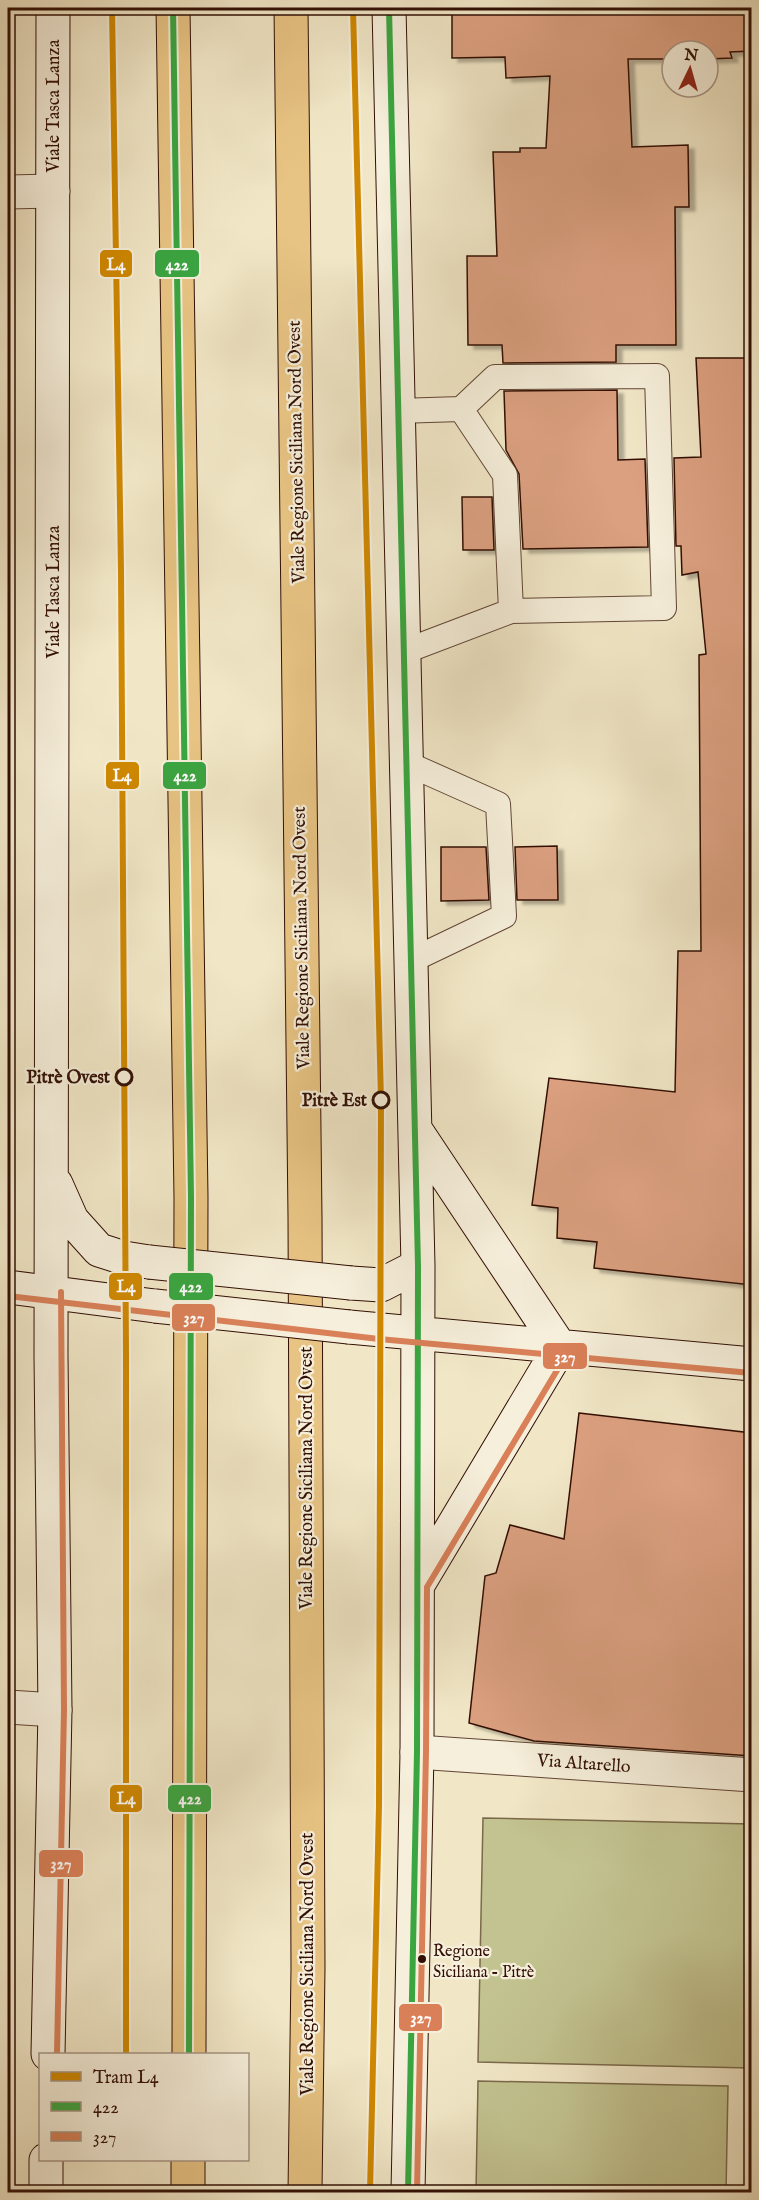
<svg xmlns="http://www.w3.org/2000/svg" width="759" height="2200" viewBox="0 0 759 2200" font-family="'IM FELL English',serif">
<defs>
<filter id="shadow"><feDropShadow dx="6" dy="4" stdDeviation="1.5" flood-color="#0004"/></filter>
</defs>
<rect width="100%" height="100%" fill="#f1e7c7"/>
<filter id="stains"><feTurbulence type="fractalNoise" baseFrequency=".00333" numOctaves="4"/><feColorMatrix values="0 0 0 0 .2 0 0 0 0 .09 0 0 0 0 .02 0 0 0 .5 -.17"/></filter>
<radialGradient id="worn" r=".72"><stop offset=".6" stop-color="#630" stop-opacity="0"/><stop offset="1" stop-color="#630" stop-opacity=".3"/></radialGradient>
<path fill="#c2c390" stroke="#7a694a" stroke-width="1.5" d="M483 1818 751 1824V2068L478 2062Z
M478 2081 728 2086 726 2192H476Z"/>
<path fill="#dba080" stroke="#310f04" stroke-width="1.5" filter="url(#shadow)" d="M452 8H752V51L730 52 732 58 708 59V51H672V59H628L632 147 688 145 689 207H675L676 345H616V362L503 363 502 345H468L467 256H497L493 152H520V148H546L550 76 506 78 505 57 452 58Z
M696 358H752V1285L594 1268 597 1242 557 1238 558 1208 532 1205 549 1078 675 1092 678 951H701L699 655 706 654 698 572 682 575 681 546H676L674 458 701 457Z
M617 390 618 460 645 459 648 547 523 549 519 474 506 450 504 391Z
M462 497H492L494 550H463Z
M557 846 558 900H517L515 847Z
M441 847H486L489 900 441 901Z
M579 1413 752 1433V1756L534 1741 469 1723 485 1576 496 1573 510 1525 564 1539Z"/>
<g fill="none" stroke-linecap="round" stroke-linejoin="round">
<defs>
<path id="lane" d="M461 409 495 377 657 376 664 608 511 611
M397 411 461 409 505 475 511 611 403 652
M406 763 498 804 504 916 410 961"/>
<path id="street" d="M8 192 53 191
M8 1707 55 1710
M417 1752 752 1775"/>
<path id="secondary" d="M389 8 418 1266 417 1752 408 2192
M415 1129 560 1347
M56 1184 72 1220 99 1250 124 1258 149 1262
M351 1283 381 1285 418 1266
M8 1287 155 1306
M349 1327 752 1364
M419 1583 560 1347
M48 2054 55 1710 51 1356 53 8
M46 2192V2160"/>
<path id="primary" d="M173 8 191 1197 189 2054
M291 8 305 1217 308 1968 305 2192
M188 2192V2160"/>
</defs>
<use href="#lane" stroke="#614535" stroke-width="26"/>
<use href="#street" stroke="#614535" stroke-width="35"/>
<use href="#secondary" stroke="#310f04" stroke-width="35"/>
<use href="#primary" stroke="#310f04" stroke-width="35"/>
<use href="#lane" stroke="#f6efdb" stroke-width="24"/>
<use href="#street" stroke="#f6efdb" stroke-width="33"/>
<use href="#secondary" stroke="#f6efdb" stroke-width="33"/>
<use href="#primary" stroke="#e8c484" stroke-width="33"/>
<defs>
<path id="secondary-bridge" d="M149 1262 351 1283
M155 1306 349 1327"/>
</defs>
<use href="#secondary-bridge" stroke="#310f04" stroke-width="35" stroke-linecap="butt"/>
<use href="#secondary-bridge" stroke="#f6efdb" stroke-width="33"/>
<defs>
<path id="bus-1" d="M173 8 191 1197 189 2054
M389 8 418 1266 417 1752 408 2192"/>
<path id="bus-2" d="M8 1296 379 1339 751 1373
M57 2054 64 1710 61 1292
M417 2192 426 1752 427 1587 568 1352"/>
</defs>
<use href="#bus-1" stroke="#f6efdb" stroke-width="10"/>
<use href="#bus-2" stroke="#f6efdb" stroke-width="10"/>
<use href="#bus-1" stroke="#39a641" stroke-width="6"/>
<use href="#bus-2" stroke="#d98058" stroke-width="6"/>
<defs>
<path id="tram-1" d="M112 8 121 570 126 1353V2054
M353 8 381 1100 379 1805 370 2192"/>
</defs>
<use href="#tram-1" stroke="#f6efdb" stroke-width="10"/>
<use href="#tram-1" stroke="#cf8801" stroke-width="6"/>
</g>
<g fill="#f6efdb" stroke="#310f04" stroke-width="3">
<circle cx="124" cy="1077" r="8"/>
<circle cx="381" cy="1100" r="8"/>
</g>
<circle fill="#310f04" stroke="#f6efdb" stroke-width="2" cx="422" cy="1959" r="5"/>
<g text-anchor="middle" stroke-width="4.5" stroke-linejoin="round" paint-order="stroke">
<g font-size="16" fill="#310f04" stroke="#f6efdb" text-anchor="start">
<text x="433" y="1956">Regione<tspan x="433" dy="21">Siciliana - Pitrè</tspan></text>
</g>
<g font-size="18" fill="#310f04" stroke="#f6efdb">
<text transform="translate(53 106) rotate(-90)" y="6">Viale Tasca Lanza</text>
<text transform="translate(296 452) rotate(-91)" y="6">Viale Regione Siciliana Nord Ovest</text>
<text transform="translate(53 592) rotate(-90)" y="6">Viale Tasca Lanza</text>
<text transform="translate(301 938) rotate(-91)" y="6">Viale Regione Siciliana Nord Ovest</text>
<text transform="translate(306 1478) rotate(-90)" y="6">Viale Regione Siciliana Nord Ovest</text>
<text transform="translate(584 1763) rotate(4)" y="6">Via Altarello</text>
<text transform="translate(307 1964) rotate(-90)" y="6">Viale Regione Siciliana Nord Ovest</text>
</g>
<g font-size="18" font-weight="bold" fill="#310f04" stroke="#f6efdb" text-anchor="end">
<text x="110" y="1083">Pitrè Ovest</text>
<text x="367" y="1106">Pitrè Est</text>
</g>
</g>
<g stroke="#f6efdb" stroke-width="2">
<rect x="99" y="249" width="34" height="29" rx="6" fill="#cf8801"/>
<rect x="154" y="249" width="46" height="29" rx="6" fill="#39a641"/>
<rect x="105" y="761" width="35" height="29" rx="6" fill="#cf8801"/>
<rect x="162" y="761" width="45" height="29" rx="6" fill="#39a641"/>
<rect x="168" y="1272" width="46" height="29" rx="6" fill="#39a641"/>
<rect x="108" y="1272" width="35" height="29" rx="6" fill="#cf8801"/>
<rect x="171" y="1303" width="45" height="29" rx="6" fill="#d98058"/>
<rect x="542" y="1342" width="46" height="28" rx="6" fill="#d98058"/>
<rect x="167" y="1784" width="45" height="29" rx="6" fill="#39a641"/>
<rect x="109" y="1784" width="34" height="29" rx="6" fill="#cf8801"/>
<rect x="38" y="1849" width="46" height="29" rx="6" fill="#d98058"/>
<rect x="398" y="2003" width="45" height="29" rx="6" fill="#d98058"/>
</g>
<g font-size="16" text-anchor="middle" font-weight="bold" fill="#fff">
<text x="116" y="270">L4</text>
<text x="177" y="270">422</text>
<text x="122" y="781">L4</text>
<text x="185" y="781">422</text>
<text x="191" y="1292">422</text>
<text x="126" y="1292">L4</text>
<text x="194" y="1323">327</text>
<text x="565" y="1362">327</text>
<text x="190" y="1804">422</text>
<text x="126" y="1804">L4</text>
<text x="61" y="1869">327</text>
<text x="421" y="2023">327</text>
</g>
<rect width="759" height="2200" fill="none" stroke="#f1e7c7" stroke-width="30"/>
<rect x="9" y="9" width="741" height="2182" fill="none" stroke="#310f04" stroke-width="3"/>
<rect x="15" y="15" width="729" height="2170" fill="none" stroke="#310f04" stroke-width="1.5"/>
<rect x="39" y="2053" width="210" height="108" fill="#f6efdb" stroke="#a79585" stroke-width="1.5"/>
<rect x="51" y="2072" width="30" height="9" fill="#cf8801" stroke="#a79585" stroke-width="1.5"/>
<text x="93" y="2083" font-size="18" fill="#310f04">Tram L4</text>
<rect x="51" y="2102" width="30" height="9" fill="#39a641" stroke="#a79585" stroke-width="1.5"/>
<text x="93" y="2113" font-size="18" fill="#310f04">422</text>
<rect x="51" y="2132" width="30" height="9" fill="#d98058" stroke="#a79585" stroke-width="1.5"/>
<text x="93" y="2143" font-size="18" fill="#310f04">327</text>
<g transform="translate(690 69) rotate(5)"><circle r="28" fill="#f6efdb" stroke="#a79585" stroke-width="1.5"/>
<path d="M0-4.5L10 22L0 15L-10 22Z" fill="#8f2418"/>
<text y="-9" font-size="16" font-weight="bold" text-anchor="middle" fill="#310f04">N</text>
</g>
<rect width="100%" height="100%" filter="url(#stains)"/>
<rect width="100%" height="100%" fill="url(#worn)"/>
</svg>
